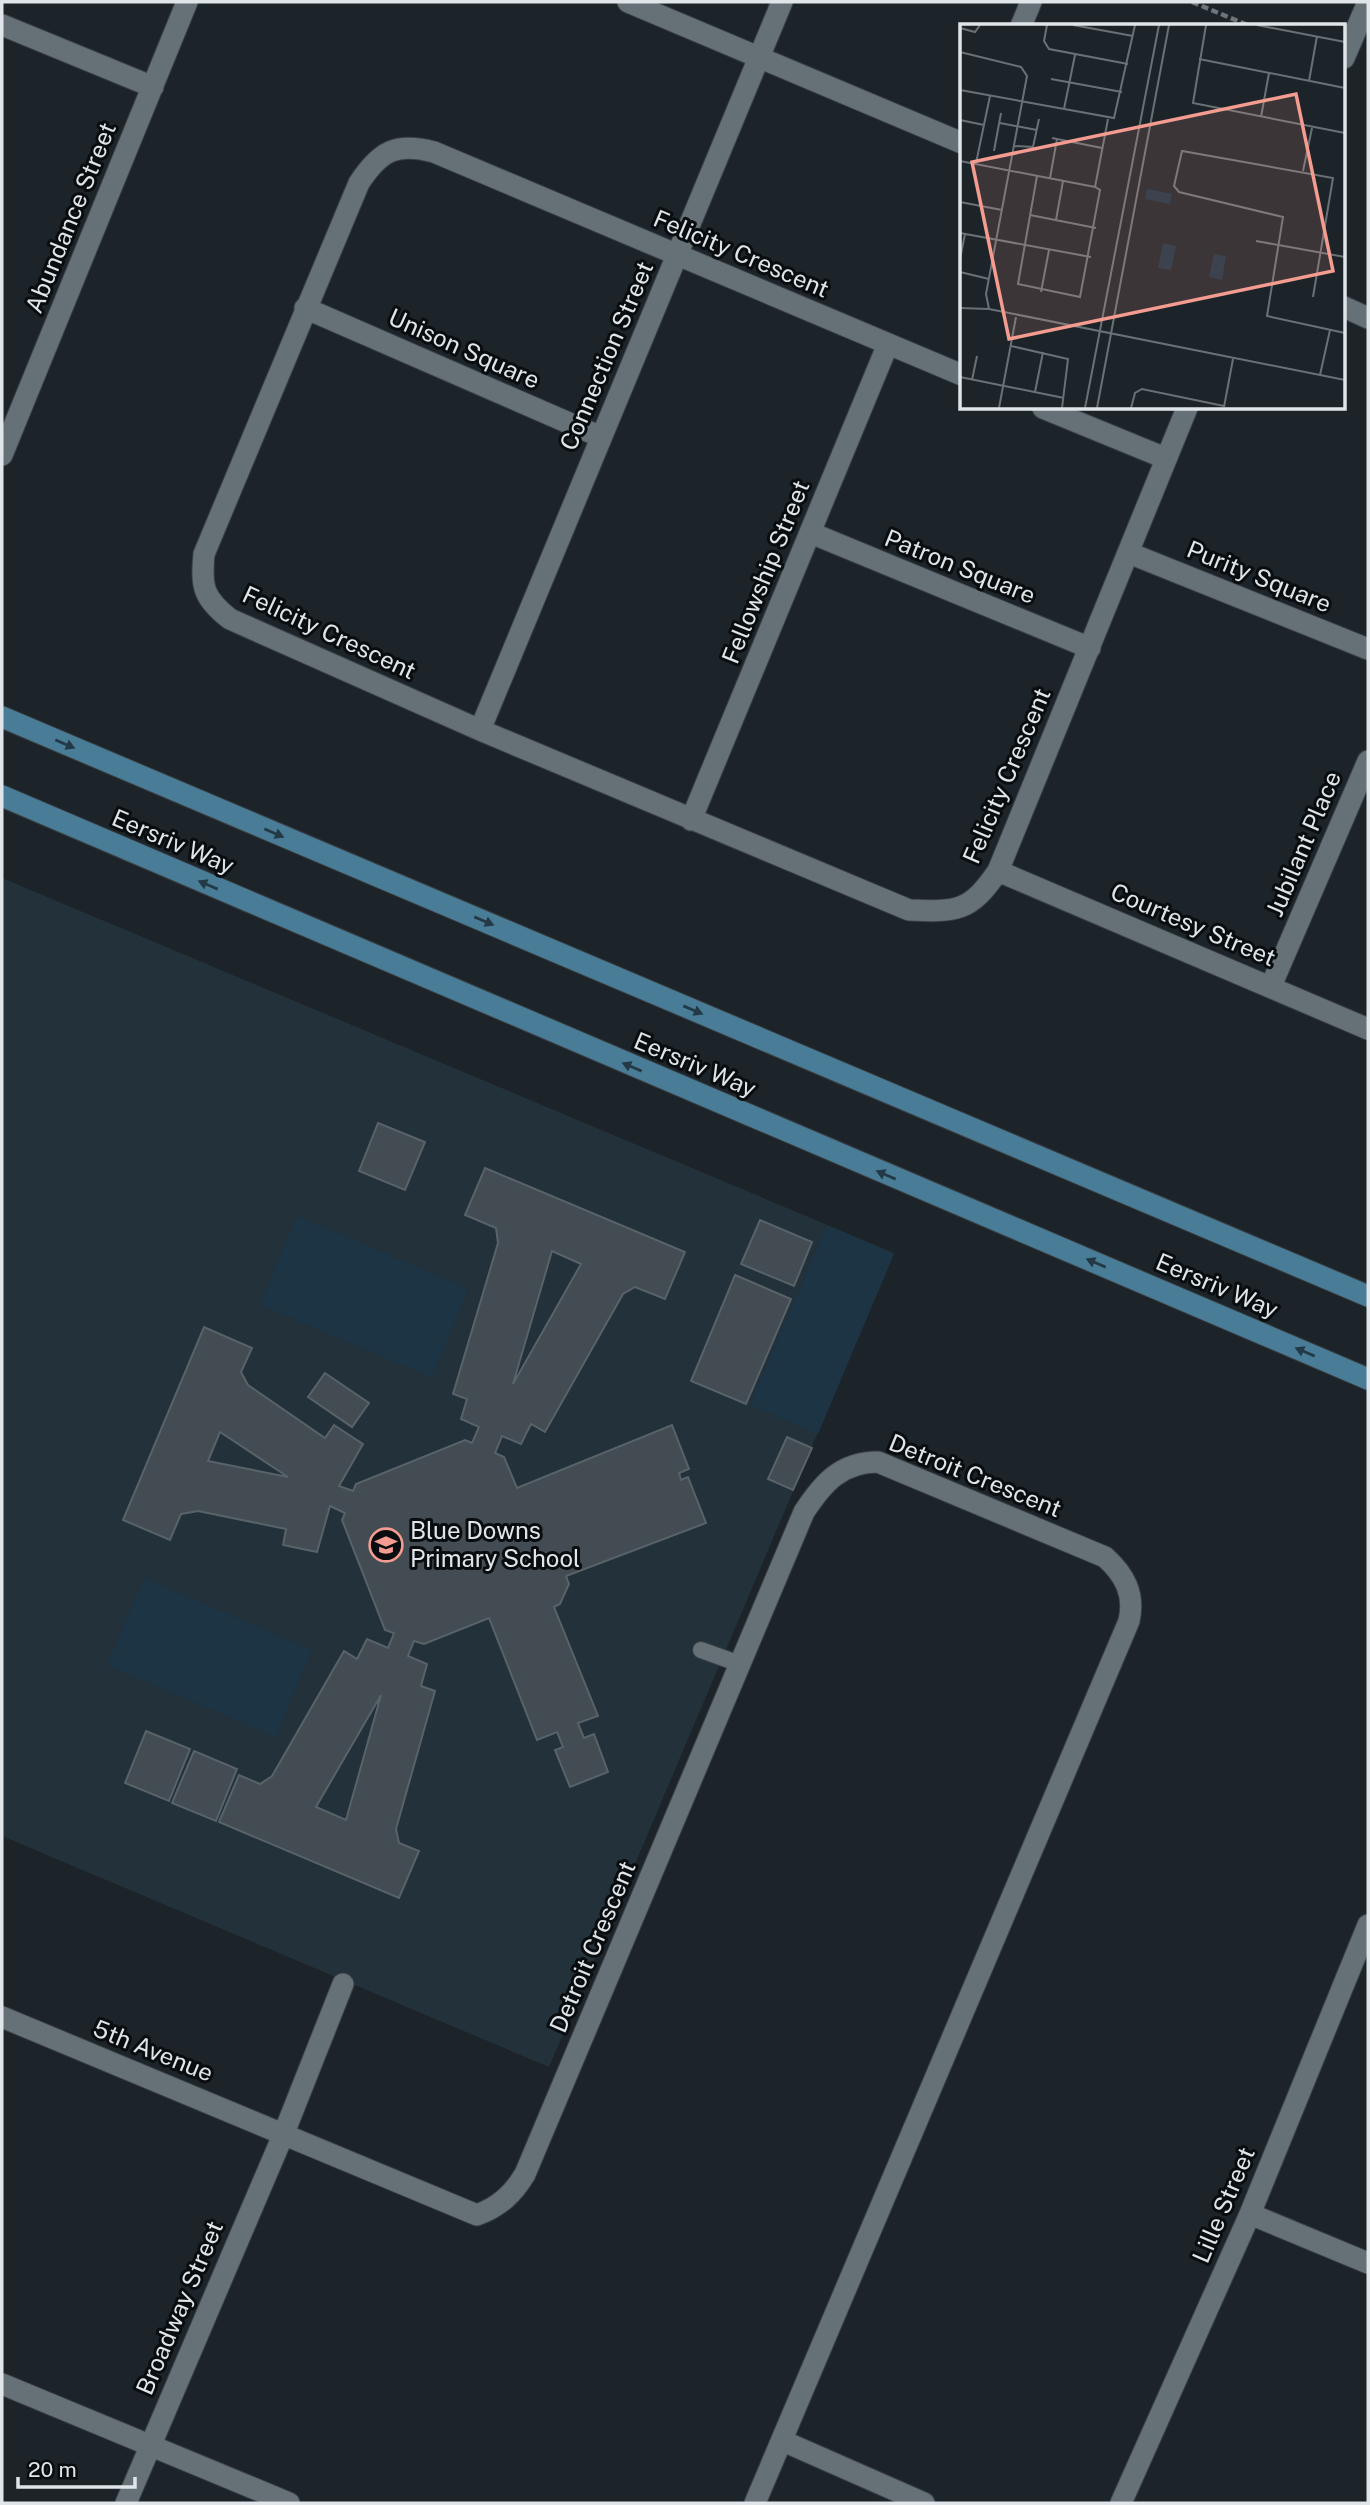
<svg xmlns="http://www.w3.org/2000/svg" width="1370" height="2505" viewBox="0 0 1370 2505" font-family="'Public Sans',sans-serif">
<rect width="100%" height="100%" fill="#1c242a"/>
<path fill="#22313a" d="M2 878 894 1253 549 2067 2 1836Z"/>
<path fill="#1c3444" d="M297 1216 469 1289 431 1377 260 1305Z
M827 1225 894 1254 818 1434 750 1405Z
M144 1578 312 1650 276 1737 107 1665Z"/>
<path fill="#434c53" stroke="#586269" stroke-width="2" fill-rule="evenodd" d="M378 1123 425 1142 405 1190 359 1171Z
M485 1168 685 1252 665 1299 635 1287 623 1294 545 1432 531 1424 521 1444 502 1436 495 1453 504 1457 517 1488 672 1425 689 1469 679 1473 681 1480 688 1477 706 1523 566 1576 569 1584 560 1604 554 1607 598 1716 578 1723 584 1738 594 1734 608 1772 570 1787 555 1750 563 1747 557 1732 537 1740 489 1618 424 1644 414 1641 408 1656 427 1664 421 1686 435 1691 396 1829 399 1843 419 1851 399 1898 219 1822 239 1775 260 1784 272 1776 344 1651 357 1659 367 1639 388 1648 394 1633 385 1630 342 1520 345 1513 330 1506 317 1552 283 1545 286 1529 198 1511 181 1514 170 1540 123 1520 204 1327 252 1348 241 1372 248 1385 325 1438 334 1425 363 1444 339 1486 353 1491 356 1484 465 1440 472 1443 479 1427 461 1419 467 1399 453 1394 498 1243 496 1228 465 1215ZM552 1251 581 1264 513 1384ZM220 1432 288 1477 208 1461ZM381 1695 346 1820 316 1807Z
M760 1220 812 1242 794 1286 741 1264Z
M735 1275 791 1299 746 1404 691 1381Z
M325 1373 369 1403 352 1427 308 1397Z
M787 1437 812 1448 793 1490 768 1479Z
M146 1731 190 1749 169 1801 125 1783Z
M194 1751 237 1769 216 1821 172 1803Z"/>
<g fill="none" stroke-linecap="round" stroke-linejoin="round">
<defs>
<path id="service" d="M701 1650 740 1664"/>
<path id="minor" d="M628 2 962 143
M2 25 153 87
M1021 26 1031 2
M1344 58 1368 2
M1344 307 1368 318
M305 308 601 437
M962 375 434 152C396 142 380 151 359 183L204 554C201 587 203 598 230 619L480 730 909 910C957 912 970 912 998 871L1187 408
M1043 408 1165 458
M2 455 187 2
M811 533 1090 648
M1129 553 1368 649
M480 730 782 2
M691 820 888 344
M998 871 1368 1029
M1271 986 1368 761
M2 2017 477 2215C499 2207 513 2194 525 2174L804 1512C823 1483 841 1462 878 1462L1105 1557C1125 1575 1135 1594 1129 1621L755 2503
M1250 2214 1368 2263
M2 2384 289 2503
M783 2441 924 2503
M126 2503 284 2133 343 1984
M1121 2503 1250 2214 1368 1925"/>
<path id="secondary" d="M2 717 1368 1296
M2 796 1368 1379"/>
</defs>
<use href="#service" stroke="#3a4146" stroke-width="18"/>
<use href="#minor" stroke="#3a4146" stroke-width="23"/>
<use href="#secondary" stroke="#3a4146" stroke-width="23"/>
<path stroke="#6e757a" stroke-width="4.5" stroke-dasharray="7 3.5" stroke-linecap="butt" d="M1192 2 1250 26"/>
<use href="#service" stroke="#667077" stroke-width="16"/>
<use href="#minor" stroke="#667077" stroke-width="21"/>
<use href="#secondary" stroke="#497d97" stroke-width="21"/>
</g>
<defs><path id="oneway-solid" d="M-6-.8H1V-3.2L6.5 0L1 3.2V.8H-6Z" transform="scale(1.75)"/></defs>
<g fill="#233a46">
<use href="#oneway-solid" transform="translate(65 744) rotate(23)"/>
<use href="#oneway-solid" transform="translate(274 833) rotate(23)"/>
<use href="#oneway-solid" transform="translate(208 885) rotate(-157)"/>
<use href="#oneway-solid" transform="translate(484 921) rotate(23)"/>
<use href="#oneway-solid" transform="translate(693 1010) rotate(23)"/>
<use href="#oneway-solid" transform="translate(632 1067) rotate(-157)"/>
<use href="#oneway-solid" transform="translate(886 1175) rotate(-157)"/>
<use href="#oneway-solid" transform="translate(1096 1263) rotate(-157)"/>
<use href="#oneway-solid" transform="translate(1305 1352) rotate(-157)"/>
</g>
<defs>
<symbol id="school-ring" viewBox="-11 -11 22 22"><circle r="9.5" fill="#090d10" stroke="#f59c90" stroke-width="1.5"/><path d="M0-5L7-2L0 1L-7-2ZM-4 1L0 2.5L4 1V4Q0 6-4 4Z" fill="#f59c90"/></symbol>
</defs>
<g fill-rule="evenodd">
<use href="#school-ring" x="367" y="1526" width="38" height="38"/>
</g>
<g text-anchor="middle" stroke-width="6" stroke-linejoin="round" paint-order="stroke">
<g font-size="24" fill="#dfe5e9" stroke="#090d10">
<text transform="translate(71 218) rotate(-68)" y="8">Abundance Street</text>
<text transform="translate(741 254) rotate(23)" y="8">Felicity Crescent</text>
<text transform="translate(464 349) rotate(24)" y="8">Unison Square</text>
<text transform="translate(607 356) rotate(-67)" y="8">Connection Street</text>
<text transform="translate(960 567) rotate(22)" y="8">Patron Square</text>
<text transform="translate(766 572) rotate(-68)" y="8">Fellowship Street</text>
<text transform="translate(1259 577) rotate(22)" y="8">Purity Square</text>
<text transform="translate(329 633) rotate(25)" y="8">Felicity Crescent</text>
<text transform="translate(1007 776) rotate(-67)" y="8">Felicity Crescent</text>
<text transform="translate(173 842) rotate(23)" y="8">Eersriv Way</text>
<text transform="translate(1304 844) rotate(-67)" y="8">Jubilant Place</text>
<text transform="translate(1193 925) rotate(23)" y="8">Courtesy Street</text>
<text transform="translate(695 1065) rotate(23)" y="8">Eersriv Way</text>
<text transform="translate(1217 1286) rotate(23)" y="8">Eersriv Way</text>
<text transform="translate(975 1476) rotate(22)" y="8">Detroit Crescent</text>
<text transform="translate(593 1947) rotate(-67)" y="8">Detroit Crescent</text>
<text transform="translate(153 2051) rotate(22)" y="8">5th Avenue</text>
<text transform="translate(1224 2205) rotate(-67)" y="8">Lille Street</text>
<text transform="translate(180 2308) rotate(-67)" y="8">Broadway Street</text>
</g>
<g font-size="24" fill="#dfe5e9" stroke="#090d10" text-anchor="start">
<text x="410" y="1539">Blue Downs<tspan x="410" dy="28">Primary School</tspan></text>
</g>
</g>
<g transform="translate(960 24)">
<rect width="385" height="385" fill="#1c242a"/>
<path d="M187 165 212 170 210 180 185 175ZM203 219 216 222 211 246 198 244ZM254 230 266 232 262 256 249 253Z" fill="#1c3444"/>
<path fill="none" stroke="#6a7176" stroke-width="2" d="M87 1 84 17 89 25 168 40M113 1 173 12M246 1 233 79 385 109M297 1 385 18M0 4 15 8 20 1M0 28 61 43 67 52 26 270 29 285M239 35 385 64M91 55 162 68M349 57 357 12M0 66 154 94 175 1M104 85 115 31M301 93 309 49M0 96 24 101M40 99 77 106M92 114 142 124M54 122 73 123 79 95M34 127 41 89M0 137 135 163 140 166 120 273 58 260 77 152M16 139 30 72M343 147 352 104M90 154 97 115M135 163 148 95M0 178 42 186M70 191 136 204M96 196 103 157M0 209 131 233M296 217 385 233M0 235 5 210M0 248 29 255M81 268 89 226M353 273 373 154 222 127 214 162 219 168 323 193 307 292 385 309M0 284 29 285 385 356M51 322 108 335 102 384M360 351 370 306M0 353 104 374M12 356 17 332M75 368 83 328M264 383 273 335M39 384 56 293M125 384 199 1M137 384 209 1M171 384 175 369 182 365 264 382"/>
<path fill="#f59c90" fill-opacity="0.15" stroke="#f59c90" stroke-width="3.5" d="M336 70 373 247 49 315 12 138Z"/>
<rect width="385" height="385" fill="none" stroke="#dfe5e9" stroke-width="3.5"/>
</g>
<rect width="1370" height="2505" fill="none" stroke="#dfe5e9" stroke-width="7"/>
<path d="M18 2477v10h117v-10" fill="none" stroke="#dfe5e9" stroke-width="3.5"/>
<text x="28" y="2477" font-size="21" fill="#dfe5e9" stroke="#090d10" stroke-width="5" paint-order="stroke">20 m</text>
</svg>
